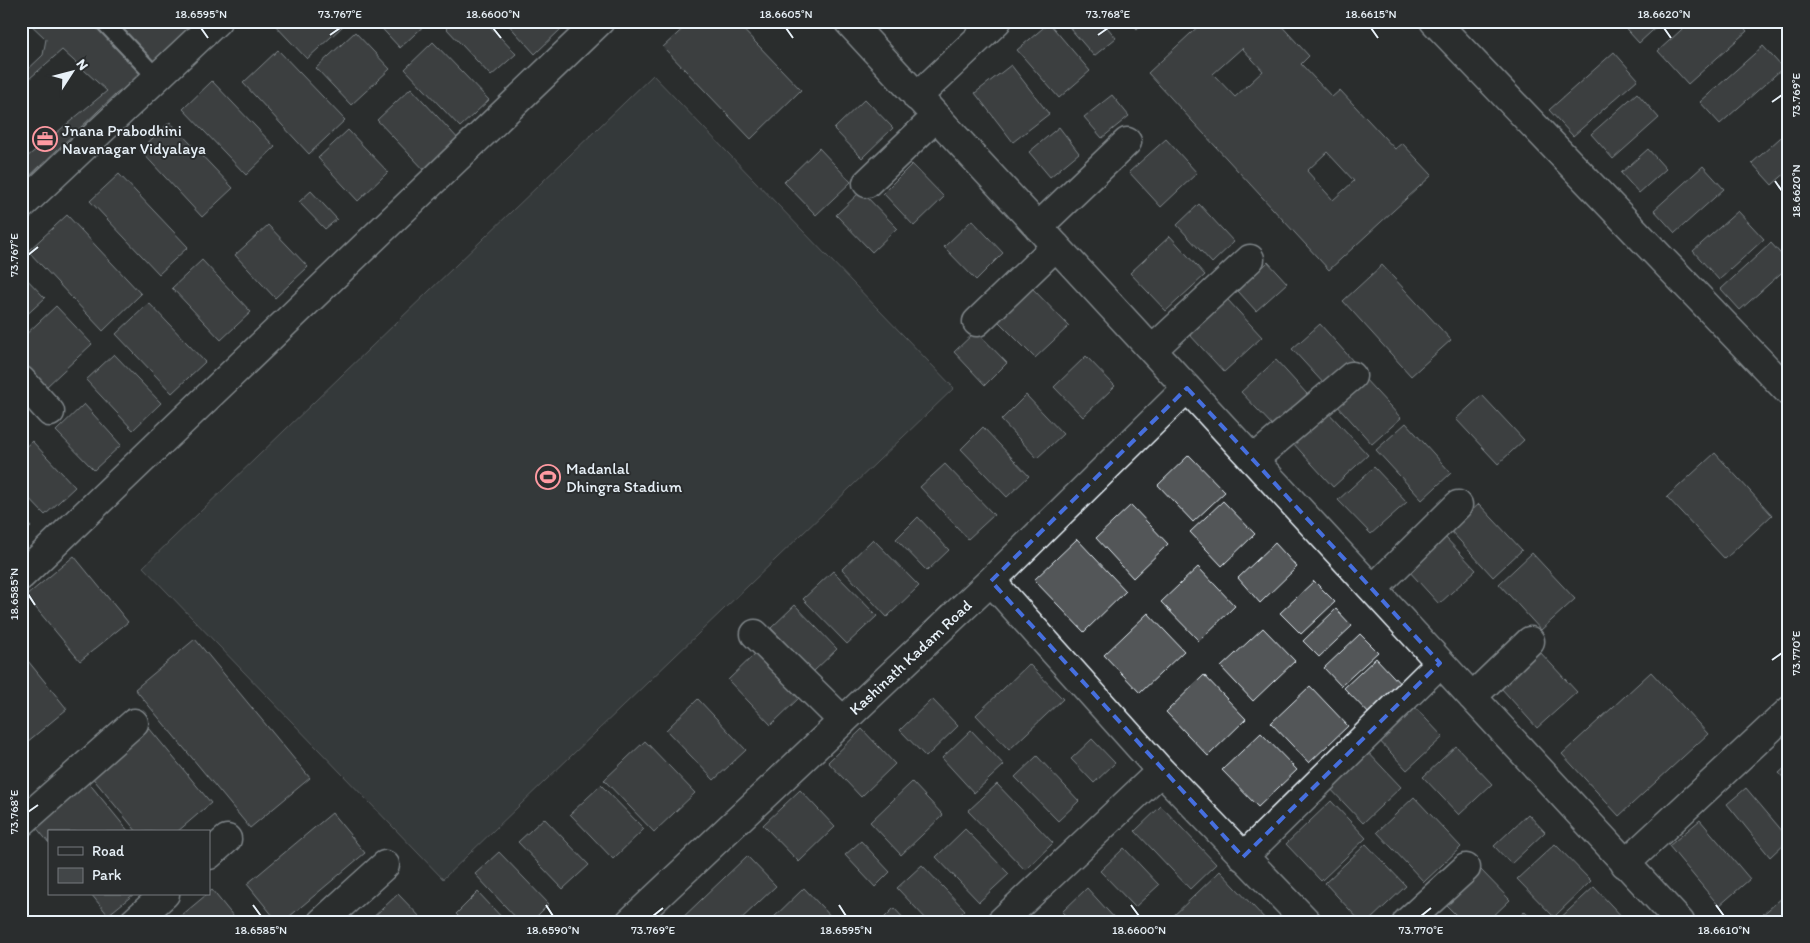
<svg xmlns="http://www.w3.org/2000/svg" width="1810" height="943" viewBox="0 0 1810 943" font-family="Itim,sans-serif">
<rect width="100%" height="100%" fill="#2a2d2e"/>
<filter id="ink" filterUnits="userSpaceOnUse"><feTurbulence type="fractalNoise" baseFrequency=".02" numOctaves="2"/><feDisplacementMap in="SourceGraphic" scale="10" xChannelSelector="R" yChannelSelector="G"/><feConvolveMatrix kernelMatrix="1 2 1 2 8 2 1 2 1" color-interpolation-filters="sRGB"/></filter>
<g filter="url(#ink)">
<path fill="#424648" stroke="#959ca0" d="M653 75 954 388 443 879 143 567Z"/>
<path fill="#535759" stroke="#e8f1f8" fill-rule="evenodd" d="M21 21H209L171 58 116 94 21 184Z
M23 21H27L46 39 43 55 21 76V23Z
M340 21 344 25 307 59 272 22Z
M375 21H429L400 48Z
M453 21H485L516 54 491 76 446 28Z
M505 21H556L562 28 535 54Z
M691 21H735L801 90 751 139 663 47Z
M1064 21H1102L1116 38 1094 56Z
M1130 21H1146L1137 29Z
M1204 21H1277L1309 56 1301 64 1332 97 1340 90 1395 149 1402 143 1432 175 1329 270 1148 73ZM1242 48 1263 71 1235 97 1213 74ZM1327 152 1354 181 1333 200 1307 171Z
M1619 21H1663L1639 43Z
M1691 21H1738L1747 31 1688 84 1658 51Z
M1049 23 1090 71 1059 98 1017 50Z
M355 32 390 69 351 105 316 68Z
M433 42 489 100 460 127 405 69Z
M1763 46 1783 68 1720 124 1700 102Z
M62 50 107 91 21 162V86Z
M278 50 345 120 309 154 243 83Z
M1614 52 1638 79 1573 136 1549 110Z
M1011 65 1049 114 1013 142 975 93Z
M212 81 275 147 246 175 183 109Z
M411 88 462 143 429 175 377 120Z
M1637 93 1659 118 1613 159 1591 134Z
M1112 95 1129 116 1102 138 1084 117Z
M865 99 893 128 862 158 834 129Z
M170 122 233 188 202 217 140 150Z
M1059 127 1079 153 1050 177 1029 152Z
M348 130 388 172 358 201 318 158Z
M1789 130V170L1772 185 1752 163Z
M1166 139 1197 173 1161 207 1129 172Z
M819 148 851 182 816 215 784 182Z
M1648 149 1666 169 1639 193 1621 173Z
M912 164 944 197 914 226 883 193Z
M1703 166 1724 189 1675 233 1654 210Z
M119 174 188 247 159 274 90 201Z
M311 191 337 219 325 229 299 202Z
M861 191 897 228 872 252 836 215Z
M1199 204 1234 242 1212 263 1177 225Z
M1738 211 1764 239 1719 280 1693 251Z
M67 215 141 294 103 331 28 251Z
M972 220 1003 253 976 280 944 247Z
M268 225 308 267 275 298 235 255Z
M1170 236 1205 275 1166 311 1130 273Z
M1771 243 1789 263V266L1740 310 1721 289Z
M202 260 251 312 221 340 172 288Z
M1268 262 1287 283 1256 311 1238 291Z
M1382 265 1451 340 1411 376 1343 301Z
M21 273 45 298 21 320Z
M1029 285 1069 326 1035 358 995 318Z
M1227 299 1262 337 1224 372 1189 334Z
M149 303 205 362 172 393 116 334Z
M56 306 92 344 46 387 21 361V339Z
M1320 324 1353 361 1326 386 1292 349Z
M976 331 1007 363 985 385 954 352Z
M114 354 161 403 133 430 86 380Z
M1086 356 1115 386 1083 417 1054 387Z
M1276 360 1307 394 1273 426 1241 392Z
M1363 377 1401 418 1372 444 1335 403Z
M1026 395 1063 434 1037 458 1001 420Z
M1482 395 1524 440 1498 464 1456 419Z
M84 404 121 445 94 470 56 431Z
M1326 410 1368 455 1333 487 1292 442Z
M1406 423 1451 473 1422 500 1376 450Z
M983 427 1029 476 1007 497 961 449Z
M32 441 75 487 45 515 21 490V451Z
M1715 453 1772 515 1725 559 1667 497Z
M1189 455 1225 492 1193 522 1158 485Z
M945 464 994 515 968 539 920 487Z
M1374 467 1407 502 1371 534 1338 500Z
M1223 501 1255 534 1222 566 1190 532Z
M1479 504 1522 550 1493 577 1450 530Z
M1131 505 1168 544 1133 578 1096 538Z
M21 516 31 527 21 536Z
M918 517 949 550 927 571 896 539Z
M1444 536 1476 570 1439 604 1408 570Z
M873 539 919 586 887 617 842 569Z
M1077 539 1126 591 1084 632 1034 580Z
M1275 543 1297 567 1260 603 1238 578Z
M1532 553 1575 599 1541 630 1499 584Z
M74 556 128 622 80 661 26 596Z
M1198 567 1235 606 1199 641 1161 602Z
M833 571 877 616 847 644 803 599Z
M1314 581 1335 602 1301 634 1280 613Z
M795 605 837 649 813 672 771 628Z
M1336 609 1352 626 1319 657 1303 641Z
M1148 613 1184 651 1140 693 1104 655Z
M1263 628 1295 661 1253 701 1221 667Z
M1360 634 1378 652 1341 686 1324 668Z
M195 639 310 778 250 828 135 689Z
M758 651 801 696 771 725 728 680Z
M1540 652 1577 692 1537 728 1501 688Z
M1376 658 1407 691 1376 721 1344 688Z
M28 661 67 709 21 747V667Z
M1029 664 1063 699 1009 750 976 715Z
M1651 672 1708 734 1619 816 1562 754Z
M1204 675 1246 719 1208 756 1166 712Z
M1310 686 1348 726 1309 763 1271 723Z
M698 699 746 750 714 780 666 730Z
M932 699 958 726 926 757 900 730Z
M1410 702 1443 737 1407 770 1375 736Z
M149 728 211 803 177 832H137L91 776Z
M862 729 895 764 861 797 828 762Z
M971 730 1004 765 974 793 942 758Z
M1261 733 1297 770 1258 807 1222 770Z
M1092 739 1115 763 1094 783 1071 759Z
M645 741 695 793 654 832 604 780Z
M1456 746 1492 784 1459 815 1423 777Z
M1365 749 1401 787 1363 823 1327 785Z
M1037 756 1079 801 1058 821 1015 777Z
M1789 764V784L1779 773Z
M88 782 129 832H49V843L35 826Z
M912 782 943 815 901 855 870 822Z
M997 784 1053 843 1025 870 968 811Z
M601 785 644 829 613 859 570 814Z
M1746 788 1789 839 1770 857 1727 804Z
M800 790 835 827 799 862 763 825Z
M1414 797 1461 847 1424 882 1377 832Z
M1331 801 1366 838 1321 881 1286 844Z
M1161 806 1216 864 1190 889 1135 831Z
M332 813 365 853 283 922H278L247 884Z
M1528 814 1545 832 1511 864 1494 846Z
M544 818 589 865 563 889 518 842Z
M1700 820 1750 879 1719 906 1669 846Z
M965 829 1009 874 979 902 936 857Z
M861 841 890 872 875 887 845 855Z
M1366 844 1406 886 1368 922H1361L1325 883Z
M1555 844 1591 881 1554 917 1517 879Z
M1124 848 1159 885 1135 907 1100 871Z
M499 852 549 904 531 922H520L475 874Z
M747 856 776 886 738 922H678Z
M922 865 965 910 953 922H929L897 888Z
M1481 870 1510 900 1487 922H1463L1445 904Z
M1220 871 1268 922H1167Z
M1594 887 1627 922 1557 921Z
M804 888 836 922H769Z
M1087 888 1118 922H1072L1062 912Z
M212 890 238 922H178L176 920Z
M478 892 506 922H464L456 914Z
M91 894H134L108 915Z
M398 894 425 922H368Z
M1783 897 1789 904V922H1754Z
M894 908 907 922H880Z
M1525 911 1534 922H1514Z"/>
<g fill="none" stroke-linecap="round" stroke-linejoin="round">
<defs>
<path id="service" d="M103 21 157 78"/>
<path id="minor" d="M848 21 1680 922
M1434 21 1789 392
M917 97 997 21
M867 183 936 117
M21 206 217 21
M1038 227 1127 142
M977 322 1056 246
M1152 350 1250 259
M21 380 50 412
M1253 460 1352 376
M21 576 600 21
M991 581 1161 771 1307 922
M1373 589 1458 505
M755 634 843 721
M1472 697 1530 641
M21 823 134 723
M209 855 227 839
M1243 857 1440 663
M1625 864 1789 711
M134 922 165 894
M322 922 385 865
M630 922 991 581 1187 388
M1001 922 1161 771
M1407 922 1466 868"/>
</defs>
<use href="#service" stroke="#e8f1f8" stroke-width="20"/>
<use href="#minor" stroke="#e8f1f8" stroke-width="31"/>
<use href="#service" stroke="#2a2d2e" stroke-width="16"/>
<use href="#minor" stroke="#2a2d2e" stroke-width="28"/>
</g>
</g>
<path d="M0 0H1810V943H0ZM1187 388 1440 663 1243 857 991 581Z" fill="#2a2d2e" fill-opacity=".55" fill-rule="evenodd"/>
<path fill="none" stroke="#466fde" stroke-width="4" stroke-dasharray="10 6" stroke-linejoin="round" d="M1187 388 1440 663 1243 857 991 581Z"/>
<path fill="none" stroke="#e8f1f8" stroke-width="2" d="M201 28 208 38M493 28 501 38M786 28 793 38M1371 28 1378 38M1664 28 1671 38M330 35 340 28M1098 35 1108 28M1772 102 1782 95M1775 181 1782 191M28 255 38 247M28 594 35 605M1772 660 1782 653M28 812 38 805M253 905 261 916M546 905 553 916M839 905 846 916M1131 905 1139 916M1716 905 1724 916M653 916 663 908M1421 916 1431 908"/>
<defs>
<symbol id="office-ring" viewBox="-11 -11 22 22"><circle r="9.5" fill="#2a2d2e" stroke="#ff9aa2" stroke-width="1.5"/><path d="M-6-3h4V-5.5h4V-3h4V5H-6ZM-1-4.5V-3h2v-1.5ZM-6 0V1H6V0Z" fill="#ff9aa2"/></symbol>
<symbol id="stadium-ring" viewBox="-11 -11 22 22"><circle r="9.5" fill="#2a2d2e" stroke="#ff9aa2" stroke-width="1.5"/><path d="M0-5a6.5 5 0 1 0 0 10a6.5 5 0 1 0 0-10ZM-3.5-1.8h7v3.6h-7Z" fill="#ff9aa2"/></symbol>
</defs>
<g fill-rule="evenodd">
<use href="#office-ring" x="31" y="125" width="28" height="28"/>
<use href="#stadium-ring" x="534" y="463" width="28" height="28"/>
</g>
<g text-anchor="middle" stroke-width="4" stroke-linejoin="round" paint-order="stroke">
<g font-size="16" fill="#e8f1f8" stroke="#2a2d2e" text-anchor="start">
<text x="62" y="136">Jnana Prabodhini<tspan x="62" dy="18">Navanagar Vidyalaya</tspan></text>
<text x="566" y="474">Madanlal<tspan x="566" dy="18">Dhingra Stadium</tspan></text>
</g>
<g font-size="16" fill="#e8f1f8" stroke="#2a2d2e">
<text transform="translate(910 657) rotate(-43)" y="6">Kashinath Kadam Road</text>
</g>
</g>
<rect width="1810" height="943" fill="none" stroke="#2a2d2e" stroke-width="55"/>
<rect x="48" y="830" width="162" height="65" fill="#2a2d2e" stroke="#767b7f"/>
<rect x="58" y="847" width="25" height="8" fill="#2a2d2e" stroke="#767b7f"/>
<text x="92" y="856" font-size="15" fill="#e8f1f8">Road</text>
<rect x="58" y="868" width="25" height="15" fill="#424648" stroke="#767b7f"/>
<text x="92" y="880" font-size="15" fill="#e8f1f8">Park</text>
<g transform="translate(72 72) rotate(54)" stroke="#2a2d2e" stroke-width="4" paint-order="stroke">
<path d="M0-4L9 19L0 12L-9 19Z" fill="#e8f1f8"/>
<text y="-8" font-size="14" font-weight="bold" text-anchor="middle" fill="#e8f1f8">N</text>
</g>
<rect x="28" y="28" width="1754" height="888" fill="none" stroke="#e8f1f8" stroke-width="2"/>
<g font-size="12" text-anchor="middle" fill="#e8f1f8">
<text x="201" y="18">18.6595°N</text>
<text x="340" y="18">73.767°E</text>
<text x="493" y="18">18.6600°N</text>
<text x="786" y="18">18.6605°N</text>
<text x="1108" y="18">73.768°E</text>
<text x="1371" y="18">18.6615°N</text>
<text x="1664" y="18">18.6620°N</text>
<text transform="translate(1796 95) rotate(-90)" y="4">73.769°E</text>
<text transform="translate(1796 191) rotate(-90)" y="4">18.6620°N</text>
<text transform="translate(14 255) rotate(-90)" y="4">73.767°E</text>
<text transform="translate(14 594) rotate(-90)" y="4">18.6585°N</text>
<text transform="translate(1796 653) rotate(-90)" y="4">73.770°E</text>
<text transform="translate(14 812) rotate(-90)" y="4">73.768°E</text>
<text x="261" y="934">18.6585°N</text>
<text x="553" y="934">18.6590°N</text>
<text x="653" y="934">73.769°E</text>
<text x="846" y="934">18.6595°N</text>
<text x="1139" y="934">18.6600°N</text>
<text x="1421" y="934">73.770°E</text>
<text x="1724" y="934">18.6610°N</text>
</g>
</svg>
